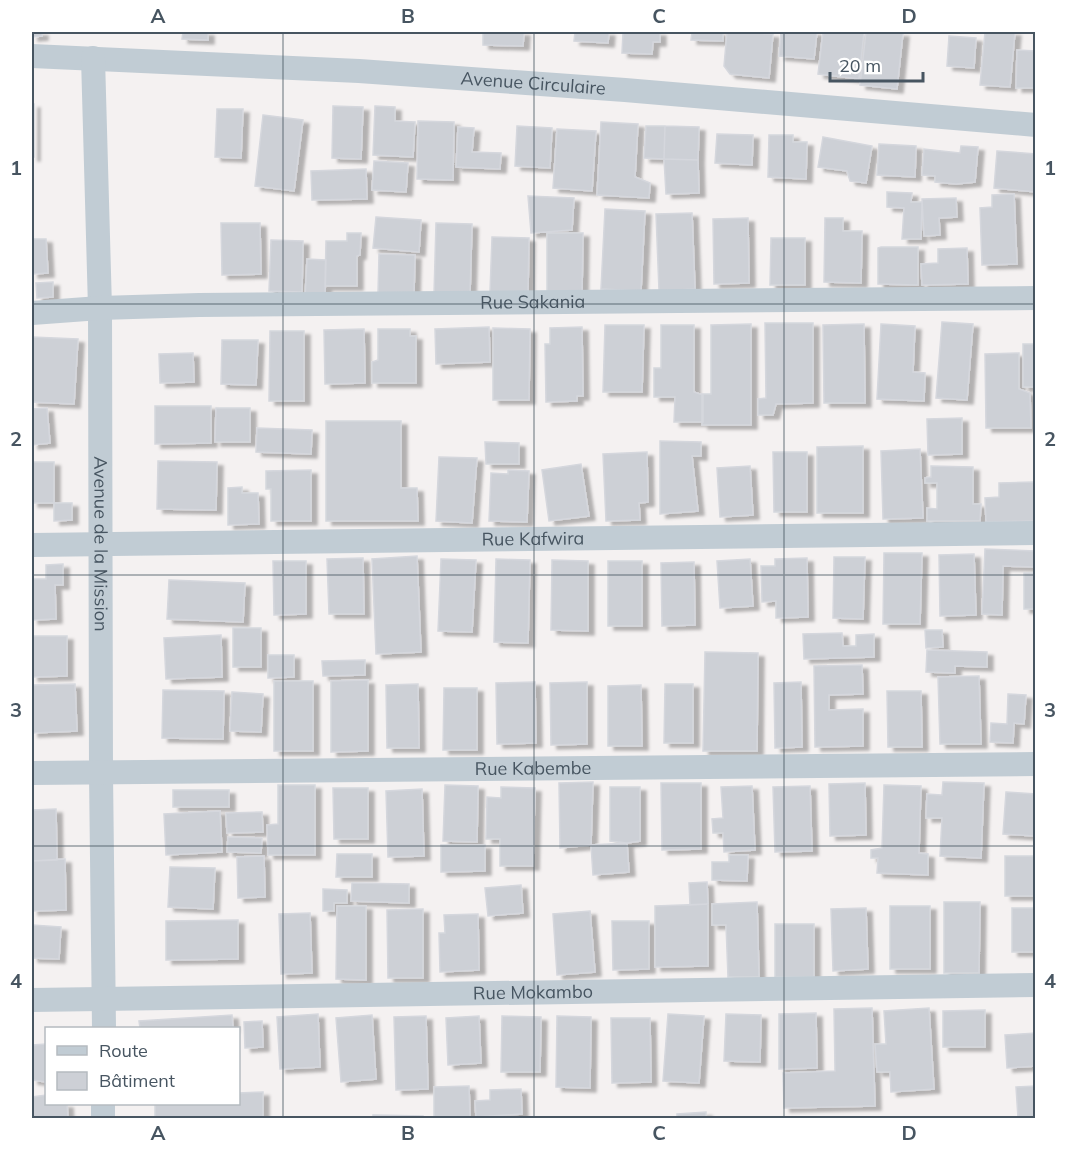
<svg xmlns="http://www.w3.org/2000/svg" width="1067" height="1150" viewBox="0 0 1067 1150" font-family="Mulish,sans-serif">
<defs>
<filter id="shadow"><feDropShadow dx="6" dy="4" stdDeviation="1.5" flood-color="#0004"/></filter>
</defs>
<rect width="100%" height="100%" fill="#f4f1f1"/>
<path fill="#cdd0d6" stroke="#d5d7dd" stroke-width="1.5" filter="url(#shadow)" d="M32 32H42V36L32 37Z
M183 32H208V40L182 39Z
M483 32H524L523 46 483 45Z
M575 32H609L608 43 574 41Z
M623 32H660V42H653L652 54 622 53Z
M692 32H723V41L691 40Z
M727 32 773 34 769 78 730 74 724 66Z
M781 32H817L814 59 779 56Z
M823 32H864L859 79 818 74Z
M866 32 903 33 897 89 860 85Z
M985 32H1015L1010 87 980 85Z
M949 36 976 38 974 68 947 66Z
M1017 50 1036 51V88H1016Z
M32 104H34V157H32Z
M333 106 363 107 361 159 332 158Z
M375 106 395 107V121L415 122 413 157 373 155Z
M217 109H243L241 158 215 157Z
M263 115 303 120 294 191 255 186Z
M418 121 454 122 453 180 417 179Z
M601 122 638 124 635 177 650 183 649 198 597 195Z
M517 126 552 128 550 168 515 166Z
M646 126H665L664 159 644 158Z
M665 126 699 127 698 160 664 159Z
M458 127 474 128 472 152 501 153 500 169 456 167Z
M557 129 596 131 592 191 553 188Z
M717 134 753 135 752 165 715 163Z
M769 135H793V142H807L806 179 768 177Z
M823 137 872 146 866 183 850 181 847 171 818 167Z
M879 144 916 146 915 177 877 175Z
M961 146 978 147 975 182 956 184 935 182V176L922 175 924 149 960 153Z
M997 151 1036 154V192L994 188Z
M664 159 698 160 699 193 666 194Z
M374 161 408 163 406 192 372 190Z
M366 169 367 199 312 200 311 171Z
M887 192 912 193 911 202H922L921 239H902L904 208 887 207Z
M1014 194 1017 264 982 265 980 208 992 207V195Z
M1034 194H1036V239H1034Z
M528 196 574 198 572 230 531 233Z
M956 198 957 217 939 218 940 235 924 236 922 199Z
M605 209 645 211 641 291 601 289Z
M692 213 695 289 659 291 656 214Z
M376 217 421 220 419 252 373 248Z
M748 218 749 283 714 284 713 219Z
M825 218H843V231H862L861 283 824 282Z
M221 223H260L261 274 222 275Z
M436 223 472 224 470 295 434 294Z
M347 233H361L360 255 357 256V286H325L326 241H347Z
M547 233H583L582 294H547Z
M492 237 529 238 528 292H490Z
M771 238H805V285H770Z
M32 239H46L48 273 32 274Z
M271 240 303 241 302 292 269 291Z
M881 247H918V285L878 284V248Z
M967 248 968 284 922 285 921 264 938 263V249Z
M379 254 415 255 414 294 378 293Z
M307 259 326 260 325 299 305 298Z
M53 282V297L37 298 36 283Z
M942 322 973 324 967 400 936 398Z
M765 323H813V403L776 404 773 415H758V399L766 398Z
M751 324V425H702V394H711V325Z
M864 324 865 403H824L823 325Z
M881 324 915 326 913 372 925 373 924 401 877 399Z
M605 325H644L642 392H603Z
M661 325H694V392L703 395V422H674L675 397H654V368H661Z
M489 327 490 362 436 364 435 329Z
M582 327 583 396H577V401L546 402 545 344H550V328Z
M493 328 530 329 529 400H493Z
M364 329 365 383 325 384 324 330Z
M378 329H410V336H416V383H372V362L378 360Z
M270 331H304V401H269Z
M32 337 78 339 74 404 32 402Z
M222 340H258L256 385 221 384Z
M1023 344H1036V387H1023Z
M193 353 194 382 160 383 159 354Z
M1019 353V389L1030 393 1031 428H986L985 354Z
M155 406H211V443L155 444Z
M47 408 50 443 32 445V409Z
M216 408H250V442H215Z
M962 418V454L928 455 927 419Z
M326 421H401V488H417L418 521H326Z
M257 428 312 430 311 454 256 452Z
M660 441 701 442V456H692L698 511 660 514Z
M485 442 519 443V464H486Z
M863 446V513H817V447Z
M920 449 923 518 883 519 881 451Z
M647 452 648 502 639 503 640 520 606 521 603 454Z
M773 452H807V512H774Z
M439 457 477 458 472 523 436 521Z
M158 461 217 462 216 510 157 509Z
M32 462H54V503H32Z
M581 464 589 516 549 521 542 470Z
M750 466 753 515 720 517 717 468Z
M931 466 973 467V504H981L980 521H927V508L937 509V483H925V478L931 477Z
M311 470V521H271V489H266V471Z
M508 470 529 471 527 522 489 521 491 473 508 474Z
M1034 482 1036 521 986 522 985 498 999 497V483Z
M242 487V493H258L259 524 228 525V488Z
M54 503H72V520L54 521Z
M985 549 1036 551V567L1003 566 1002 615 982 614Z
M884 553H922L920 624H883Z
M974 554 976 615 940 616 939 555Z
M417 556 421 652 376 654 372 559Z
M834 557H865L863 619 833 618Z
M363 558 364 614H329L327 559Z
M807 558 808 617 776 618V601L762 602 761 566H775V559Z
M441 559 476 560 472 632 438 631Z
M496 559 530 560 528 643 494 642Z
M750 559 753 606 720 608 717 561Z
M552 560 588 561V631L551 630Z
M273 561H306V614L274 615Z
M608 561H642V626H608Z
M694 562 695 625 662 626 661 563Z
M63 564V585H55L56 619 32 620V579H46V565Z
M1024 573H1036V609H1024Z
M169 580 245 583 243 622 167 619Z
M233 628H261V667H233Z
M925 630H942L943 647 926 648Z
M842 633 843 646H856V635L874 634V657L804 659 803 634Z
M221 635 222 677 166 679 164 638Z
M32 636H67V676L32 677Z
M927 650 987 652V667L955 666V673L926 672Z
M705 652 758 653 757 751H703Z
M268 655H294V677L268 678Z
M365 660V675L323 676 322 661Z
M862 665 863 694 829 695V710L863 709V746L815 747 814 666Z
M979 676 981 744H940L938 677Z
M368 680V751L331 752V681Z
M274 681H313V751H274Z
M535 682 536 743 497 744 496 683Z
M587 682V744L551 745 550 683Z
M801 682 802 747 775 748 774 683Z
M75 684 77 731 32 733V685Z
M418 684 419 748H387L386 685Z
M665 684H693V743H664Z
M641 685 642 746H608V686Z
M444 688H477V750H443Z
M163 690 224 691 223 739 162 738Z
M887 691H921L922 747H888Z
M232 692 263 694 261 732 230 731Z
M1008 694 1026 695 1024 724 1014 723 1013 743 990 742 991 723 1007 724Z
M593 782 591 845 560 848 559 783Z
M943 782 984 783 981 858 940 856 942 818H926L927 794 942 795Z
M661 783H701V849L662 850Z
M865 783 866 835 830 836 829 784Z
M278 785H315V855H268L267 825 278 824Z
M445 785 478 786 477 842 443 841Z
M884 785 921 786 919 853 928 854V875L877 873 878 858H871V850L882 848Z
M752 786 755 850 724 852 723 833H713L712 819 723 818 721 787Z
M810 786 812 851 775 852 773 787Z
M501 787 535 788 533 866H500V839H486L487 797 501 798Z
M610 787H640V841L627 843 610 841Z
M333 788H368V839H334Z
M422 789 424 856 388 857 386 791Z
M173 790H229V807H173Z
M1006 792 1036 794 1034 836 1003 834Z
M56 809 57 860 32 861V810Z
M220 811 222 852 166 855 164 814Z
M262 812 263 832 227 833 226 813Z
M228 837 262 838 261 853 227 852Z
M627 843 629 872 593 875 591 845Z
M441 845H485V871L441 872Z
M337 854H372V877H336Z
M729 855H748L747 881 712 880V862H729Z
M264 856 265 897 238 898 237 857Z
M1005 856H1036V896H1005Z
M65 859 66 910 32 911V861Z
M170 867 215 868 213 909 168 907Z
M707 882 708 904 690 905 689 883Z
M352 883 409 884V903L351 901Z
M521 885 523 913 488 916 485 888Z
M323 889 347 890V903H334V911H323Z
M757 902 759 977H728L726 925H712V904Z
M944 902H980L979 973H944Z
M708 904V966L655 967V906Z
M337 906H366V980L336 979Z
M890 906H930V969H890Z
M866 908 868 969 833 971 831 909Z
M1012 908H1036V952H1012Z
M423 909V978H388L387 910Z
M590 911 595 972 557 975 553 914Z
M310 913 312 973 281 974 279 914Z
M478 914 479 970 440 972 439 933H445L444 915Z
M238 920V959L166 960V921Z
M612 921H649V969L613 970Z
M775 924H814V977H775Z
M32 925 61 927 59 959 32 958Z
M872 1008 875 1106 784 1108 783 1073 835 1071 834 1009Z
M929 1008 934 1089 891 1092 890 1072H877L875 1044H886L884 1011Z
M985 1010V1047H943V1011Z
M816 1013 817 1068 779 1069V1014Z
M318 1014 320 1067 280 1069 277 1017Z
M668 1014 704 1016 699 1083 663 1081Z
M726 1014 761 1015 760 1062 724 1061Z
M232 1015 233 1028H140L139 1021Z
M372 1015 376 1079 341 1082 336 1018Z
M426 1016 428 1089 396 1090 394 1017Z
M479 1016 481 1063 448 1065 446 1018Z
M502 1016 541 1017 540 1072H501Z
M557 1016 591 1017 590 1088 556 1087Z
M611 1018H650L651 1082 612 1083Z
M262 1021 263 1047 245 1048 244 1022Z
M1036 1033V1066L1007 1068 1005 1035Z
M46 1044V1082L32 1080V1045Z
M469 1086 470 1117 434 1118V1087Z
M1036 1086V1118H1018L1016 1087Z
M521 1089 522 1114 476 1117 475 1101 490 1100V1090Z
M263 1092V1118H155V1104H238V1093Z
M46 1095V1104H67L68 1118H32V1097Z
M706 1112V1118H677V1114Z
M373 1115 423 1116V1118H373Z"/>
<g fill="none" stroke-linecap="round" stroke-linejoin="round">
<g stroke="#c1ccd4" stroke-width="24">
<path id="s1" d="M32 56 359 71 625 90 1036 125"/>
<path id="s2" d="M93 58 100 308 101 773 104 1028"/>
<path id="s3" d="M32 313 100 308 199 305 1036 298"/>
<path id="s4" d="M32 545 1036 533"/>
<path id="s5" d="M32 773 1036 764"/>
<path id="s6" d="M32 1000 1036 985"/>
<path d="M103 1118V1104"/>
</g>
</g>
<path fill="none" stroke="#475561" stroke-width="1.5" stroke-opacity="0.55" d="M283 32V1118M534 32V1118M784 32V1118M32 304H1036M32 575H1036M32 846H1036"/>
<g text-anchor="middle" stroke-width="5" stroke-linejoin="round" paint-order="stroke">
<g font-size="18" fill="#475561" stroke="#fff">
<text dy="6" stroke="none"><textPath href="#s1" startOffset="502">Avenue Circulaire</textPath></text>
<text dy="6" stroke="none"><textPath href="#s3" startOffset="501">Rue Sakania</textPath></text>
<text dy="6" stroke="none"><textPath href="#s4" startOffset="501">Rue Kafwira</textPath></text>
<text dy="6" stroke="none"><textPath href="#s2" startOffset="486">Avenue de la Mission</textPath></text>
<text dy="6" stroke="none"><textPath href="#s5" startOffset="501">Rue Kabembe</textPath></text>
<text dy="6" stroke="none"><textPath href="#s6" startOffset="501">Rue Mokambo</textPath></text>
</g>
</g>
<rect width="1067" height="1150" fill="none" stroke="#ffffff" stroke-width="66"/>
<rect x="45" y="1027" width="195" height="78" fill="#ffffff" stroke="#b5bbc0" stroke-width="1.5"/>
<rect x="57" y="1046" width="30" height="9" fill="#c1ccd4" stroke="#b5bbc0" stroke-width="1.5"/>
<text x="99" y="1057" font-size="18" fill="#475561">Route</text>
<rect x="57" y="1072" width="30" height="18" fill="#cdd0d6" stroke="#b5bbc0" stroke-width="1.5"/>
<text x="99" y="1087" font-size="18" fill="#475561">Bâtiment</text>
<path d="M830 72v9h93v-9" fill="none" stroke="#475561" stroke-width="3"/>
<text x="839" y="72" font-size="18" fill="#475561" stroke="#ffffff" stroke-width="4.5" paint-order="stroke">20 m</text>
<rect x="33" y="33" width="1001" height="1084" fill="none" stroke="#475561" stroke-width="2"/>
<g font-size="20" text-anchor="middle" font-weight="bold" fill="#475561">
<text x="158" y="23">A</text>
<text x="408" y="23">B</text>
<text x="659" y="23">C</text>
<text x="909" y="23">D</text>
<text x="16" y="175">1</text>
<text x="1050" y="175">1</text>
<text x="16" y="446">2</text>
<text x="1050" y="446">2</text>
<text x="16" y="717">3</text>
<text x="1050" y="717">3</text>
<text x="16" y="988">4</text>
<text x="1050" y="988">4</text>
<text x="158" y="1140">A</text>
<text x="408" y="1140">B</text>
<text x="659" y="1140">C</text>
<text x="909" y="1140">D</text>
</g>
</svg>
